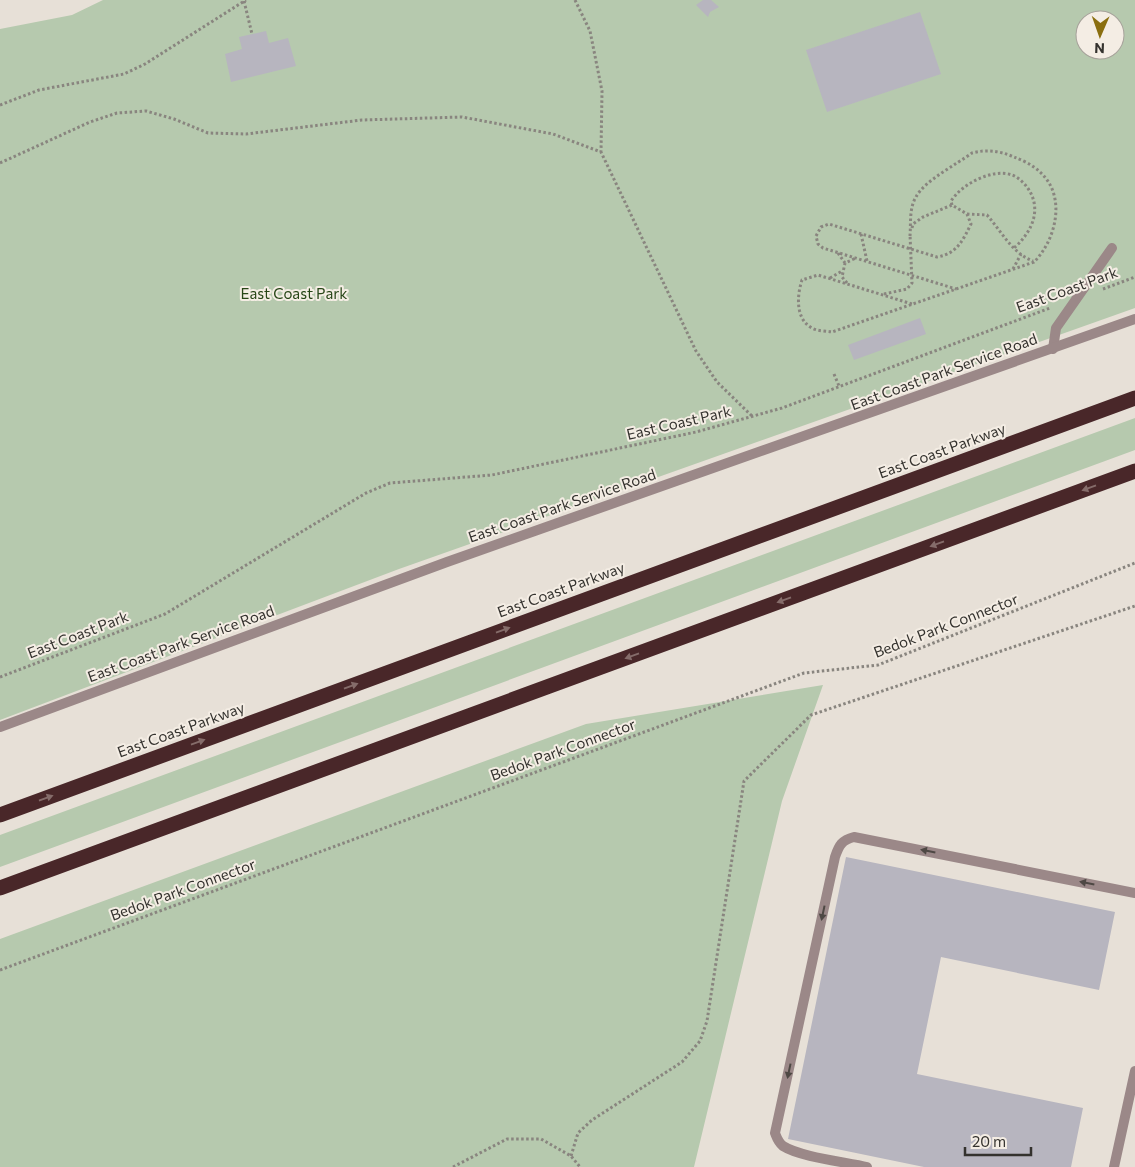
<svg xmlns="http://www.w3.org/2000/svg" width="1135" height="1167" viewBox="0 0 1135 1167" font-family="Commissioner,sans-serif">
<rect width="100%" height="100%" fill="#e7e0d7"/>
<path fill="#b6c9ae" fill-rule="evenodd" d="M103 0H1135V308L399 569 0 720V29L72 15ZM1085 20H1115V50H1085Z
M1135 418V450L0 867V835Z
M823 685 782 801 694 1167H0V939L586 724Z"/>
<path fill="#b7b5bf" d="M703 0H711L719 7 710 12 708 17 696 5Z
M920 12 941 74 827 112 806 50Z
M266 31 269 43 288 38 296 66 231 82 225 54 242 49 239 37Z
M920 318 926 334 854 360 848 345Z
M846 857 1115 912 1099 990 941 957 917 1074 1083 1108 1071 1167H924L788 1139Z"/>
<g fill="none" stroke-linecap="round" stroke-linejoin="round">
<path stroke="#89857f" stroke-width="3" stroke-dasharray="2.5 2.5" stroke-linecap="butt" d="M575 0 590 31 602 91 601 152
M244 1 252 34
M0 105 39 90 124 74 145 64 246 0
M0 163 90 122 117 113 146 111 174 119 208 133 246 134 362 120 462 117 553 134 601 152 696 351 717 382 752 416
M952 205 951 201C962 184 992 168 1012 175 1018 177 1024 183 1027 187 1043 209 1032 232 1014 248
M967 214 987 215C1001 231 1013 254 1033 261
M912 228 913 224 923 217 952 205 967 214 971 224C963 240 957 254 937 257L829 224 821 227 816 236 818 244 823 248 956 289
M861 234 867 261
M910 236C911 224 909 208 916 197 924 181 957 164 972 153 987 149 1000 151 1014 157 1022 160 1033 165 1040 172 1067 196 1056 240 1034 262L832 332C826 331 817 331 812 328 795 319 797 295 802 280L818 275 912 304
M838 253 845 263
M1013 269 1021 254
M830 278 842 271
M847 283 842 277 845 263 856 258
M1103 289 1135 277
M884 294 907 289 912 283 910 234
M834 374 839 386
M0 677 165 614 366 493 390 483 492 475 696 432 782 408 1050 308
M0 970 804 673 878 665 1135 563
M571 1156 578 1133 592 1120 682 1062 700 1041 707 1021 744 781 811 715 1135 606
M453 1167 507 1139H541L571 1156 580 1167"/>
<path stroke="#9b8888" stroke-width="10" d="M1053 349 1056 328 1112 248
M867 1167C846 1162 800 1157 783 1146 778 1142 777 1138 775 1133L835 857C839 845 842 840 854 837L1135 893
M1114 1167 1135 1071"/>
<path stroke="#9b8888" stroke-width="10" d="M0 727 447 562 1135 319"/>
<path stroke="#492729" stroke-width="15" d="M0 815 1135 398
M0 888 1135 471"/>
</g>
<defs><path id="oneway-solid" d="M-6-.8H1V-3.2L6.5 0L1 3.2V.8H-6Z" transform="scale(1.25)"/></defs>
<g fill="#856c6a">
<use href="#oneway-solid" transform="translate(1089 488) rotate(160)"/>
<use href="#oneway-solid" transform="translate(937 544) rotate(160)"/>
<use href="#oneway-solid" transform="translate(784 600) rotate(160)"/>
<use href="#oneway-solid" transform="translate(503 630) rotate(-20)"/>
<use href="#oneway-solid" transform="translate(632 656) rotate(160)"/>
<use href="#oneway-solid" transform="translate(351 686) rotate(-20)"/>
<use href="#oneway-solid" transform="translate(198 742) rotate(-20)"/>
<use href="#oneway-solid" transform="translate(46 798) rotate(-20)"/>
</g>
<g fill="#4e4844">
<use href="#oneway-solid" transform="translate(928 851) rotate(-169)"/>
<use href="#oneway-solid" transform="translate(1087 883) rotate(-169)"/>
<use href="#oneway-solid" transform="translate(823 913) rotate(102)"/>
<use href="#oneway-solid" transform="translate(789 1071) rotate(102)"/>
</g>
<g text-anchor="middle" stroke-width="4" stroke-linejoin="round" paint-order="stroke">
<g font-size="15" fill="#34322e" stroke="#f4ede4">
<text transform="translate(1067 290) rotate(-20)" y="5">East Coast Park</text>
<text transform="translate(944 372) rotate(-20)" y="5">East Coast Park Service Road</text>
<text transform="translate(679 423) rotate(-13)" y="5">East Coast Park</text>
<text transform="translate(942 451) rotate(-20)" y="5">East Coast Parkway</text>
<text transform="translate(562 506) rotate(-19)" y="5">East Coast Park Service Road</text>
<text transform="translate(561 590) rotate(-20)" y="5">East Coast Parkway</text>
<text transform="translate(946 626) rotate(-21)" y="5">Bedok Park Connector</text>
<text transform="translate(78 635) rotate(-21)" y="5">East Coast Park</text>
<text transform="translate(181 644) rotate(-20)" y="5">East Coast Park Service Road</text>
<text transform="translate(181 730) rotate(-20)" y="5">East Coast Parkway</text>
<text transform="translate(563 750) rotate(-20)" y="5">Bedok Park Connector</text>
<text transform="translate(183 890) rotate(-20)" y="5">Bedok Park Connector</text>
</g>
<g font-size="15" fill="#274617" stroke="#f4ede4">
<text x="294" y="299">East Coast Park</text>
</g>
</g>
<g transform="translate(1100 35) rotate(182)"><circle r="24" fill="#f4ede4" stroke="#a7a29b"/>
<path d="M0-4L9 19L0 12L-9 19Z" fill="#8a6e0f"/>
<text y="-8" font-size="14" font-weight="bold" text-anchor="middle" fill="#34322e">N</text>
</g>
<path d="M965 1147v8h66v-8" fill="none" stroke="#34322e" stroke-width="2.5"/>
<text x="972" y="1147" font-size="15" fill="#34322e" stroke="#f4ede4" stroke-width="4" paint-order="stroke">20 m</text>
</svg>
